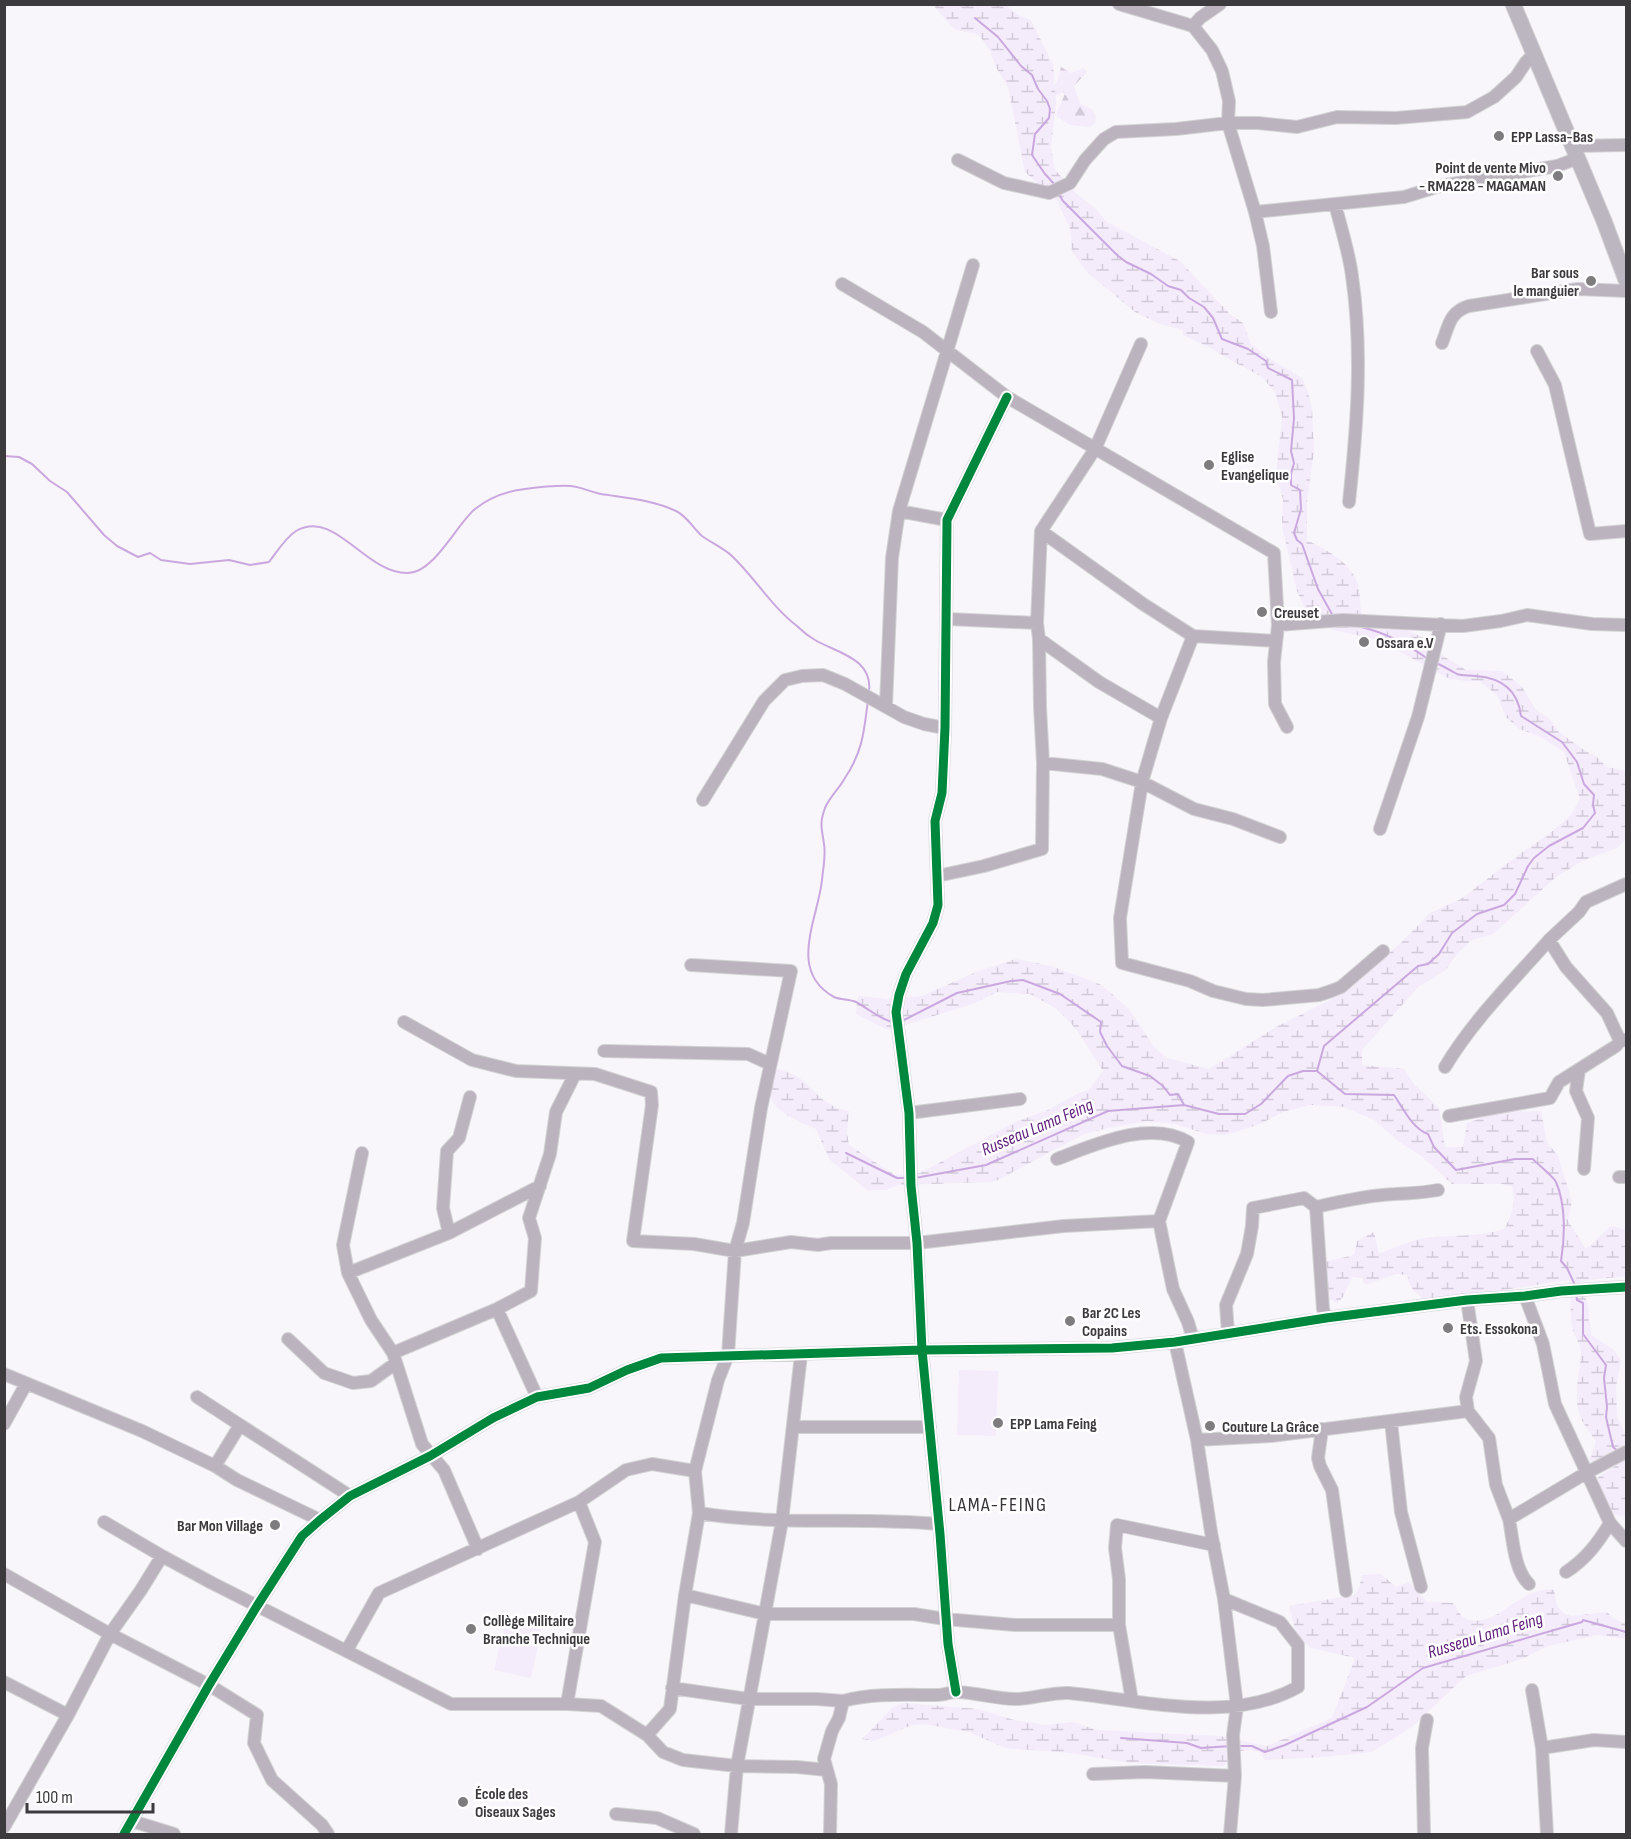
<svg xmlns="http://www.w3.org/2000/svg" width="1631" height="1839" viewBox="0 0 1631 1839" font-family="'Sofia Sans Condensed',sans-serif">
<defs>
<pattern id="forest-firs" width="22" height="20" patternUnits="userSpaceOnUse" patternTransform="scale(1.5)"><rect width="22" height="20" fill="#f4ebfb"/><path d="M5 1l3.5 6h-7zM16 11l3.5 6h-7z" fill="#d2cad8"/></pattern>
<pattern id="wetland-marsh" width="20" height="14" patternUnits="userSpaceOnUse" patternTransform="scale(1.5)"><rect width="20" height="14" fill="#f4ebfb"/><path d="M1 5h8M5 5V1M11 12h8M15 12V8" fill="none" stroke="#d2cad8"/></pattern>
</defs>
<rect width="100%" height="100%" fill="#f8f6fa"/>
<path fill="url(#forest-firs)" d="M1061 67 1071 73 1084 68 1087 72 1074 86 1080 104 1092 109 1096 116 1095 123 1090 127 1070 125 1057 117V112L1065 94 1063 92 1052 97V88L1057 82Z"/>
<path fill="url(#wetland-marsh)" d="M933 5H1006L1018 15 1031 20 1053 65 1056 103 1051 147 1055 170 1078 195 1095 208 1107 222 1180 261 1230 314 1243 323 1251 344 1270 359 1302 378 1307 389 1312 408 1314 451 1307 502V540C1326 550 1350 561 1358 584 1360 593 1360 604 1361 613L1387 626 1404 629 1424 638 1429 645 1445 657 1466 670 1502 671 1522 687 1537 711 1548 717 1559 732 1584 750 1596 756 1607 767 1626 771V839L1617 848 1582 861 1556 877 1493 934 1472 940 1457 954 1446 970 1418 987 1362 1050V1065L1404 1069 1414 1084 1439 1108 1445 1147H1463L1467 1123 1500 1112 1541 1111 1547 1142 1558 1156 1572 1201 1568 1221 1586 1249 1611 1226 1626 1230V1276L1580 1281 1588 1305 1591 1335 1614 1350 1621 1361 1616 1386 1617 1416 1626 1436V1517L1613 1514 1602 1491 1598 1477 1617 1465 1610 1457 1597 1462 1589 1461 1596 1442C1592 1434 1584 1426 1581 1418 1572 1397 1580 1374 1581 1353 1581 1344 1576 1339 1573 1331 1570 1322 1571 1293 1569 1280L1428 1301C1416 1295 1410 1289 1407 1275L1396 1274 1365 1285 1362 1278 1352 1277 1343 1297 1337 1303 1327 1297 1324 1262 1354 1255 1357 1241 1374 1232 1379 1254C1396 1247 1415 1238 1433 1237 1457 1235 1480 1237 1504 1229 1512 1216 1516 1202 1512 1186L1502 1184H1452L1420 1155 1398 1141 1374 1120 1344 1107 1310 1105 1283 1112 1260 1124 1226 1135 1206 1134 1176 1124 1147 1121 1108 1128 1084 1134 994 1182 898 1185 886 1190H868L862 1186 829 1159 816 1129C790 1117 754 1105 777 1069 810 1076 811 1096 835 1107 839 1109 845 1110 849 1111L847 1133 849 1145 895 1175 920 1173 1017 1121 1046 1111 1079 1093 1089 1090 1103 1071 1076 1029 1057 1009 1030 994 997 992 973 1004 888 1030 856 1014 858 996 887 999 922 996 976 972 1016 959 1051 966 1102 985 1129 1009 1154 1047 1167 1058 1209 1069 1276 1027 1330 1000 1402 942 1430 913 1461 899 1521 853 1549 834 1570 816 1580 799 1564 752 1539 736 1519 729 1506 717 1497 695 1479 681H1465L1448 678 1378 640 1333 630 1308 615 1297 591 1282 526 1283 499 1276 476 1282 417 1275 392 1262 377 1232 361 1209 347 1183 335V330L1160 324 1135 312 1088 273 1072 252 1070 228 1057 201 1025 172 1008 87 997 69 990 51 979 35 954 29Z
M1381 1574 1396 1587 1409 1582 1427 1602 1453 1603C1458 1609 1461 1619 1469 1620 1499 1627 1521 1585 1554 1590L1557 1606 1565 1614 1572 1616 1607 1612 1613 1618 1626 1624V1639L1598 1635 1548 1646 1522 1659 1466 1676 1413 1726 1372 1752 1325 1757 1265 1760 1260 1752 1252 1750 1226 1752 1228 1761 1223 1766 1130 1763 1071 1753 1005 1748 969 1732 924 1724 912 1725 874 1741 862 1739 893 1707 903 1703 978 1709 1014 1720 1045 1725 1073 1722 1097 1730 1220 1736 1267 1746 1332 1718 1355 1658 1312 1648 1297 1637 1289 1606 1354 1595 1359 1589 1362 1575Z"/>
<path fill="#f4ebfb" d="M959 1370 998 1371 996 1436 957 1435Z
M506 1620 542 1628 531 1678 494 1670Z"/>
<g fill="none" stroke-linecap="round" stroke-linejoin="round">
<path stroke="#caa8df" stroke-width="2" d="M975 18 998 37 1021 66 1032 75 1038 89 1047 101 1050 109 1049 118 1035 134 1032 155 1045 174 1056 186
M1059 194 1063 201 1117 255 1126 262 1151 274 1168 286 1181 290 1189 298 1204 307 1213 318 1222 339 1248 349 1266 361 1268 368 1292 380 1294 418 1291 451 1294 463 1291 474V485L1300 490 1301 509 1294 533 1297 540 1302 544 1318 589 1333 616
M4 456 19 457 32 464 50 481 67 492 104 535 117 546 138 557 150 553 161 560 190 564 229 560 250 565 269 562C277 552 285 538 296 531 335 508 365 574 408 573 434 573 456 525 475 509 489 498 508 491 525 489 540 487 556 485 571 486 581 487 591 492 601 494 627 498 653 500 676 511 687 516 693 528 702 536 712 543 723 548 732 556 755 578 772 607 797 626 802 631 808 636 815 640 837 653 873 658 869 692
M1361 627C1387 633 1407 644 1428 659
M868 700C864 731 863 751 845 778 839 789 830 796 825 808 819 824 822 829 824 844 826 855 823 869 822 880 818 919 787 971 834 997 841 1000 849 999 856 1002 869 1009 878 1018 892 1022
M902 1021 957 993 1011 981 1023 980 1060 994 1101 1022 1100 1032 1107 1046 1122 1066 1150 1076 1163 1086 1170 1095 1178 1094 1184 1105
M1317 1071 1324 1046 1418 966 1428 964 1439 954 1452 933 1477 914 1504 905 1515 894 1528 866 1534 858 1549 846 1583 828 1595 813 1593 805 1594 795 1584 784 1577 762 1562 742 1521 716C1518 690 1502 678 1476 676 1470 675 1462 676 1457 674 1450 670 1443 666 1436 663
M846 1153 897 1178H907
M915 1178 986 1165 1108 1111 1184 1105 1219 1114H1245L1261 1104 1288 1076 1303 1071H1317L1345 1094 1394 1095C1403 1108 1412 1128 1428 1134L1434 1147 1456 1170 1515 1159H1533C1537 1164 1554 1177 1556 1182 1566 1205 1565 1237 1561 1261L1567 1268 1575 1285
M1576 1293 1577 1300 1583 1303V1334L1606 1365 1604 1378 1607 1407 1606 1417 1613 1447 1618 1451
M1121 1738 1187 1743 1201 1748 1231 1746
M1239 1746H1252L1265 1752 1285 1745 1367 1707 1423 1668 1582 1622 1583 1620 1626 1632"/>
<defs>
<path id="minor" d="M1119 4 1193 26 1212 50 1222 71 1229 101 1228 123 1255 212 1263 246 1271 312
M1193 26 1200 18 1220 4
M1573 146 1626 145
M958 160 1004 183 1049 193 1070 183 1085 160 1104 139 1116 132 1176 129 1228 123H1258L1297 127 1337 117 1396 118 1467 112 1494 97 1516 77 1526 62 1534 54
M1335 204C1341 228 1349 252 1352 276 1363 351 1357 427 1349 502
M1255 212 1404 197 1440 186 1557 166 1578 158
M842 284 923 332 1007 397 1274 553 1278 625 1274 662 1275 704 1287 727
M1442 343C1449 326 1449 312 1469 306L1578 289 1626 291
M1537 351 1555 385 1590 534 1626 531
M899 511 947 520
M1041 531 1143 604 1193 636 1276 641
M948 619 1037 623
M1278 625 1343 620 1463 626 1501 621 1527 615 1592 624 1626 625
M1193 636 1161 718 1142 782 1120 918 1122 963 1190 981 1213 991 1246 999 1263 1000 1319 995 1331 991 1341 987 1383 951
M1039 639 1099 682 1161 718
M886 706 892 558 899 511 973 265
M1043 763 1102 769 1142 782 1194 809 1233 819 1280 837
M703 800 764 701 785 680 802 676 823 675 845 684 904 717 924 724 945 728
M1380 829 1418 717 1441 624
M937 876 984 866 1042 849 1043 763 1040 707 1039 639 1037 623 1041 531 1095 449 1141 344
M1549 940 1579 912 1586 902 1626 884
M404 1022 472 1060 516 1071 595 1074 651 1092 652 1105 633 1241 694 1244 735 1251 791 1242 818 1245 831 1243H917L1064 1226 1159 1221
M604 1051 748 1054 770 1064
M1445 1067C1473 1020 1513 981 1549 940L1566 967 1607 1013 1620 1041
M1579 1070 1576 1091 1588 1118 1584 1169
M909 1113 1020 1099
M1449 1116 1550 1098 1559 1082 1616 1046 1620 1041 1625 1040
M362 1153 343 1245 348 1273 371 1320 393 1353 422 1444 444 1470 478 1549
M1057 1159C1094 1145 1150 1119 1188 1142L1159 1221 1173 1289 1188 1322 1193 1339
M1619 1177H1626
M1316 1207C1342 1201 1369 1195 1395 1194 1410 1193 1423 1193 1438 1190
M449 1233 443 1208 447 1151 459 1138 470 1097
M348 1273 449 1233 540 1186
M1525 1296 1543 1344 1555 1404 1610 1523C1598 1543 1586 1559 1566 1572
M1467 1300 1476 1361 1466 1397 1468 1411
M497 1309 537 1397
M1228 1333 1226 1305 1247 1254 1252 1226 1253 1208 1304 1198 1316 1207 1323 1309 1326 1318
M288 1339 324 1373 353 1383 371 1381 396 1363
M1175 1342 1197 1440 1211 1532 1224 1599 1237 1706 1233 1735 1235 1776 1230 1834
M393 1353 497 1309 531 1291 535 1238 529 1218 550 1154 556 1112 575 1074
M4 1374 142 1431 215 1466 237 1480 320 1520
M197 1397 240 1425 215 1466
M1391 1422 1401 1512 1421 1587
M4 1424 26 1384
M240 1425 350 1496
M794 1427H930
M1322 1429 1318 1458 1320 1466 1332 1490 1346 1591
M1197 1440 1271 1436 1468 1411 1489 1438 1496 1485 1509 1519 1586 1473 1626 1452
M699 1513C778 1526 859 1517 938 1524
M1509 1519C1513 1539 1514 1570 1529 1584
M104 1522 162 1556 212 1583 451 1704H567L601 1706 647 1735 663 1752 683 1760 737 1766 797 1767 827 1770
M1610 1523 1626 1541
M4 1574 110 1634 209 1685 257 1715 254 1743 272 1780 322 1825 328 1834
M685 1595 765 1614H914L945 1619 1015 1625H1119
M347 1650 379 1593 579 1502 626 1470 652 1464 695 1471
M4 1682 68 1715
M672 1688 748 1699H817L843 1701
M1532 1690 1542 1748 1547 1834
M956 1692 948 1644 940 1534 922 1350 917 1243 911 1186 909 1113 896 1012 899 995 906 974 933 923 938 905 935 821 942 793 945 728 947 520 1007 397
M1132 1701 1119 1625V1579L1115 1548 1117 1525 1214 1545
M567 1704 595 1542 579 1502
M647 1735 670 1709 685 1595 699 1513 695 1471 718 1380 728 1355 735 1251 743 1223 761 1108 791 971 691 965
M1542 1748 1594 1740 1626 1742
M1093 1774 1145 1772 1235 1776
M616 1814 657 1818 694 1834
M132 1821 174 1834
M4 1827 68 1715 110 1634 141 1590 162 1556
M124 1834 209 1685 257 1606 302 1536 320 1520 350 1496 430 1456 493 1418 537 1397 589 1388 627 1370 661 1358 922 1350 1112 1348 1175 1342 1326 1318 1467 1300 1525 1296 1561 1291 1626 1287
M731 1834 737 1766 782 1521 801 1355
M830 1834 831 1784 824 1759 832 1731 839 1718 843 1701C874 1693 905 1695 938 1695 944 1695 950 1692 956 1692 976 1692 998 1700 1019 1699 1036 1698 1053 1692 1069 1693 1142 1700 1230 1725 1298 1687V1645L1280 1622 1224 1599
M1424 1834 1422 1748 1427 1720"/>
<path id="major" d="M1513 4 1604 221 1626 280"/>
</defs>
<use href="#minor" stroke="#d2d1d3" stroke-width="14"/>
<use href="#major" stroke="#d2d1d3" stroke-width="17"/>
<use href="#minor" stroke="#bbb4bf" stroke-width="12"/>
<use href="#major" stroke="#bcb6c1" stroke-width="15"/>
<defs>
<path id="cycleway" d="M956 1692 948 1644 940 1534 922 1350 917 1243 911 1186 909 1113 896 1012 899 995 906 974 933 923 938 905 935 821 942 793 945 728 947 520 1007 397
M124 1834 209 1685 257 1606 302 1536 320 1520 350 1496 430 1456 493 1418 537 1397 589 1388 627 1370 661 1358 922 1350 1112 1348 1175 1342 1326 1318 1467 1300 1525 1296 1561 1291 1626 1287"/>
</defs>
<use href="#cycleway" stroke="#fff" stroke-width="13"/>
<use href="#cycleway" stroke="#00873e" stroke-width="9"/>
</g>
<g fill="#7e7c7f" stroke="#fff" stroke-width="2">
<circle cx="1499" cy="136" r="6"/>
<circle cx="1558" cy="176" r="6"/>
<circle cx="1591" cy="281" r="6"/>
<circle cx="1209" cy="465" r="6"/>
<circle cx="1262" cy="612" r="6"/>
<circle cx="1364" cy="642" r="6"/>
<circle cx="1070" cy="1321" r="6"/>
<circle cx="1448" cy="1328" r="6"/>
<circle cx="998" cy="1423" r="6"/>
<circle cx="1210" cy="1426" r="6"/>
<circle cx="275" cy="1525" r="6"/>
<circle cx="471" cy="1629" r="6"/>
<circle cx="463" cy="1802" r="6"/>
</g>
<g text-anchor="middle" stroke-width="5" stroke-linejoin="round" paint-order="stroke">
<g font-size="16" font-weight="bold" fill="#3c3a3d" stroke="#fff" text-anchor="start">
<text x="1511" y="142">EPP Lassa-Bas</text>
<text x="1546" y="173" text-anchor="end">Point de vente Mivo<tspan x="1546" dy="18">- RMA228 - MAGAMAN</tspan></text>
<text x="1579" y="278" text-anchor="end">Bar sous<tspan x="1579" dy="18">le manguier</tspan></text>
<text x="1221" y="462">Eglise<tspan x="1221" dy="18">Evangelique</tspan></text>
<text x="1274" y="618">Creuset</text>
<text x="1376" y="648">Ossara e.V</text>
<text x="1082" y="1318">Bar 2C Les<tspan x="1082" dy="18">Copains</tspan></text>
<text x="1460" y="1334">Ets. Essokona</text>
<text x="1010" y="1429">EPP Lama Feing</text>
<text x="1222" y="1432">Couture La Grâce</text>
<text x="263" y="1531" text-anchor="end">Bar Mon Village</text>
<text x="483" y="1626">Collège Militaire<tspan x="483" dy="18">Branche Technique</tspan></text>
<text x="475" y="1799">École des<tspan x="475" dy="18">Oiseaux Sages</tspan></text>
</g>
<g font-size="18" font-style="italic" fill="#60227d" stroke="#fff">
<text transform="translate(1037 1127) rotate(-23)" y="6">Russeau Lama Feing</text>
<text transform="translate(1485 1635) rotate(-17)" y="6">Russeau Lama Feing</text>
</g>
<g font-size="20" letter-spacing="1.5" fill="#373438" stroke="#fff">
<text x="998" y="1511">LAMA-FEING</text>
</g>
</g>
<rect width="1631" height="1839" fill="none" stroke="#3c3a3d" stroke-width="12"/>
<path d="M27 1803v9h126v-9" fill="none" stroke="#3c3a3d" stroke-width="3"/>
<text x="36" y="1803" font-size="18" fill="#3c3a3d" stroke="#ffffff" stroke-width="4.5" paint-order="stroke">100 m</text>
</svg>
